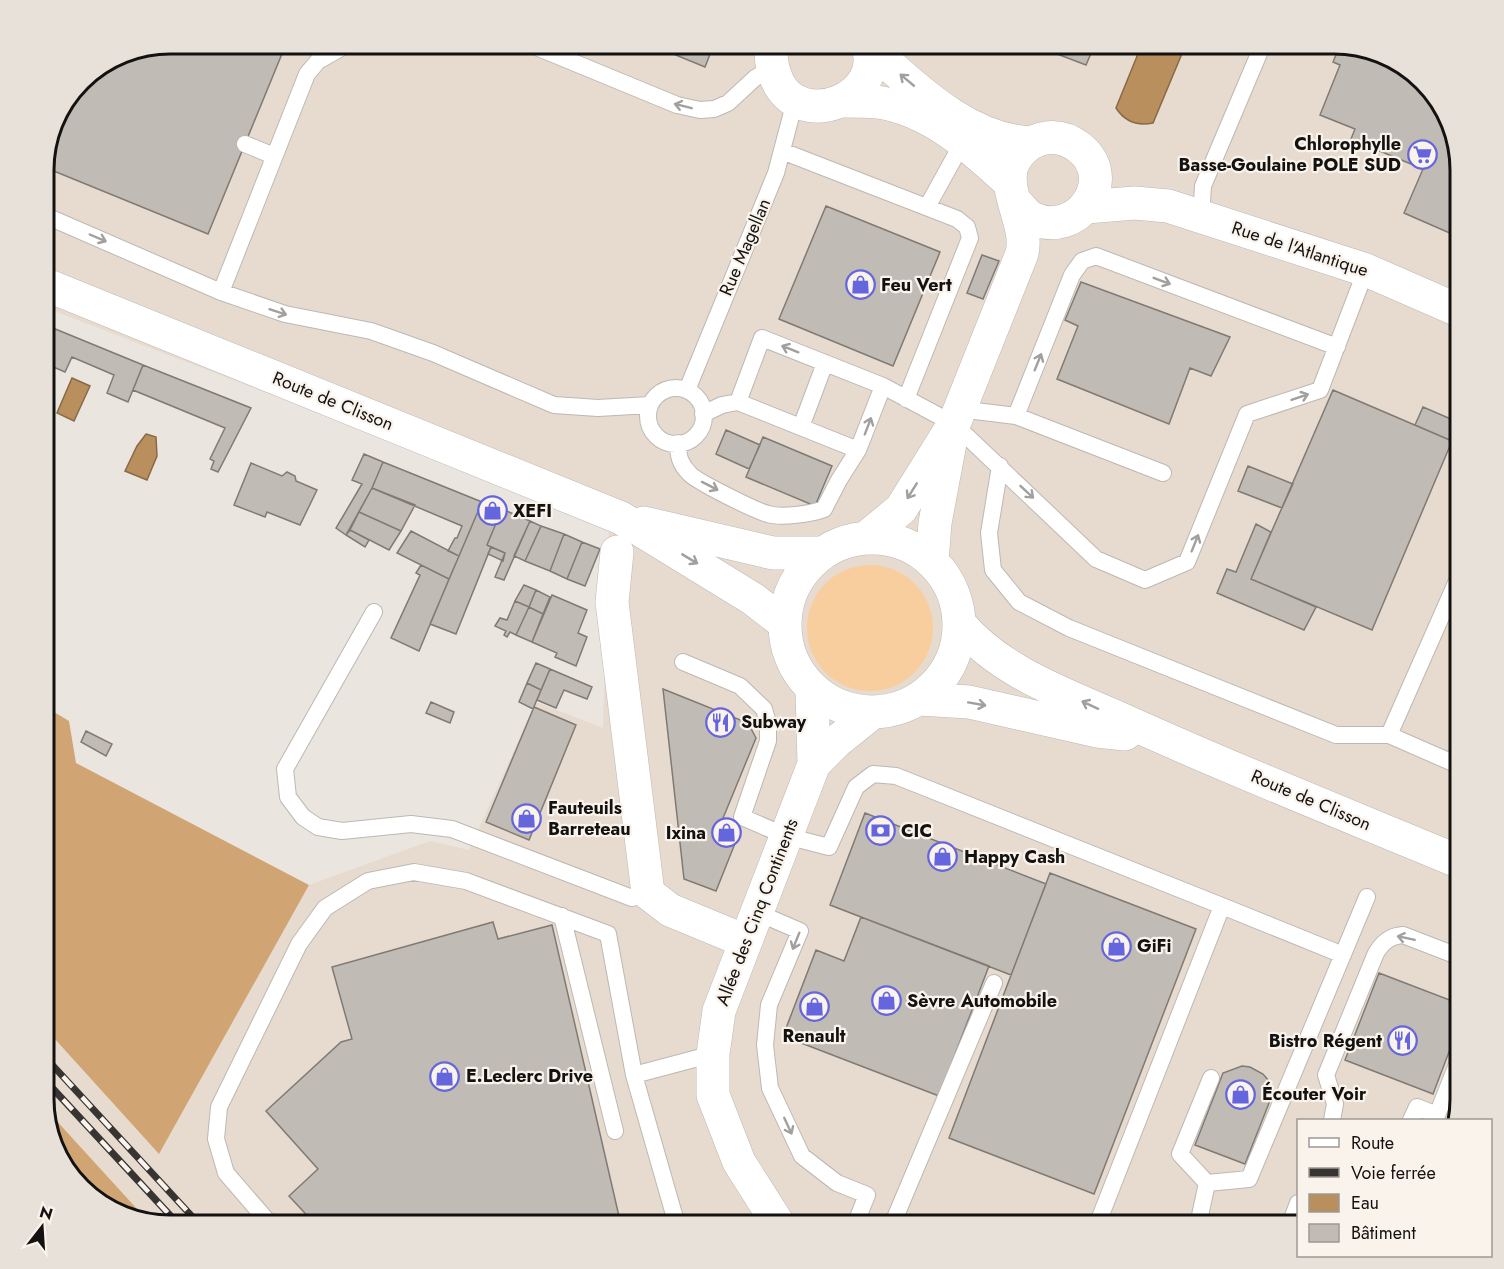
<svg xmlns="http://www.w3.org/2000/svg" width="1504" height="1269" viewBox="0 0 1504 1269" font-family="Jost,sans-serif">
<rect width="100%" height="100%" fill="#ebe5df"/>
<path fill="#e6dbce" d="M170 44H1334L1382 53 1418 75 1451 121 1460 170V1099L1456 1120H1298V1225H170L148 1221 44 1107V1027L159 1154 309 885 430 841 469 850 536 702 603 728 609 525 44 307V161L56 114 86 75 122 53Z"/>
<path fill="#f9ce9f" d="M807 628a63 63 0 1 1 126 0a63 63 0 1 1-126 0Z"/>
<path fill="#d0a473" d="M44 706 69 721 76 763 309 885 159 1154 44 1027Z
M44 1107 148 1221 122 1216 86 1194 56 1155Z"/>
<path fill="#ba8f5e" stroke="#886a47" stroke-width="1.5" d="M1142 44H1186L1153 123C1138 126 1125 122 1116 108Z
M72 378 90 386 74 421 57 413Z
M146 434 156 437 157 456 147 480 125 471 137 446Z"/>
<path fill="#c1bbb5" stroke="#807a75" stroke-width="1.5" d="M170 44H286L208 234 44 167 56 114 86 75 122 53Z
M649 44H714L705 67Z
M1031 44H1095L1086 65Z
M1340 45 1382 53 1418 75 1451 121 1460 170V218L1452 234 1404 213 1423 169 1351 139 1355 129 1320 115 1340 65 1333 62Z
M826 206 940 252 893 366 779 319Z
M982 255 999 261 983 299 967 293Z
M1081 282 1230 337 1211 376 1190 368 1169 424 1057 379 1078 326 1065 320Z
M48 326 143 365 128 402 107 393 114 375 72 357 65 372 44 363V336Z
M143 365 251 408 218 472 211 469 214 461 210 459 225 428 133 390Z
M1333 390 1452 441 1372 630 1251 579Z
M1423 407 1460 423 1452 441 1415 425Z
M726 430 760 445 749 469 716 454Z
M763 437 832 466 815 506 746 477Z
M364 454 383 462 372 488 346 535 336 528 362 484 352 480Z
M383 462 482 502 459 556 448 551 455 538H457L462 526 372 488Z
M251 463 282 476 287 472 295 476 296 481 317 490 300 525 267 512 265 517 234 505Z
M1248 466 1293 484 1282 508 1238 491Z
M372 488 415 505 401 531 359 512Z
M482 502 502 509 487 545 491 547 456 634 430 624Z
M502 509 530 521 504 580 495 577 505 553 487 545Z
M359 512 401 531 389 550 350 530Z
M530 521 541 526 525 561 514 556Z
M1256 524 1271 532 1251 579 1316 607 1304 630 1217 593 1227 569 1236 572Z
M541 526 564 534 550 571 525 561Z
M350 530 369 540 365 547 346 535Z
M411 531 459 556 449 579 397 553Z
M564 534 582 542 567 579 550 571Z
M582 542 600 549 585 586 567 579Z
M491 547 505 553 503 561 488 554Z
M421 565 449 579 419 651 391 638 420 575 416 573Z
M524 585 536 590 529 607 515 601Z
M536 590 550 597 543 614 529 607Z
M552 595 587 610 578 633 587 637 576 666 555 657 557 653 532 642Z
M515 601 529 607 516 635 510 632 507 637 504 635 506 631 495 626 500 618 507 620Z
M529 607 543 614 532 642 516 635Z
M536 663 550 669 541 690 527 683Z
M550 669 592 687 587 699 564 690 556 708 537 700Z
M527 683 541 690 533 709 519 702Z
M663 689 748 723 756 738 721 823 740 831 716 891 684 879Z
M431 702 454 712 450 723 426 713Z
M534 707 576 725 529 840 486 822Z
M86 731 112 744 106 756 81 742Z
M865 813 1046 884 1011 975 830 905Z
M1050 873 1196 929 1094 1194 949 1138Z
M861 917 989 966 939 1096 783 1036 816 950 844 961Z
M493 922 498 939 552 925 621 1225H316L289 1196 318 1169 266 1111 341 1042 352 1039 332 967Z
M1379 973 1460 1004V1023L1433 1094 1345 1060Z
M1242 1066 1250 1067 1263 1074 1269 1081 1273 1093 1245 1164 1195 1145 1223 1073Z"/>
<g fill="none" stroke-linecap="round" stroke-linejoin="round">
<defs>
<path id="lane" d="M529 44 677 105 700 110 714 109 728 103 755 78 772 68
M245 144 274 156
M782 151 957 219 967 227 970 238 906 399
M927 207 963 142
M44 215 221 292 285 314 371 331 433 353 554 405 598 408 650 405
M1201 217 1203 186 1263 44
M221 292 307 74 318 61 348 44
M648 416a28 28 0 1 1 56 0a28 28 0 1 1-56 0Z
M687 390 776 173 795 101
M959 409 1016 416 1163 473
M703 414 722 405 738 402
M1016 416 1072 275 1082 261 1096 256 1337 347
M801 427 825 363
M678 443C678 456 680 464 689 473 695 481 756 511 768 514 781 518 811 514 824 509L839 480 858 450 883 386 954 424 1096 559 1145 580 1187 562 1247 414 1320 390 1366 270
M858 450 738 402 762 338 883 386
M1000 466 989 533 993 570 1019 602 1069 628 1336 735H1389
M374 612 285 769 288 797 303 817 318 827 342 831 411 824 452 829 632 898 648 893
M683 662 740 686 764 709 768 723V741L742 817 786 836 829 847 856 787 873 774 896 776 1222 906 1097 1225
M1460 766 1389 735 1460 574
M1222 906 1343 955
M756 912 800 931 769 1005 765 1045 770 1088 802 1156 837 1183 867 1195 855 1225
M562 916 615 1131
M1332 1120 1335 1104 1326 1075 1376 953C1383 942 1390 936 1403 935L1460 957
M1411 1120 1417 1107 1437 1115 1460 1057
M1207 1183 1180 1154 1211 1078
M271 1225 226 1173 216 1139 219 1107 299 944 325 908 368 881 414 872 466 881 608 934 634 1075
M677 1225 634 1075 713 1054
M892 1225 994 983
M1198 1225 1207 1183 1249 1179 1367 897
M1292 1225V1219L1298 1203"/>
<path id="street" d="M773 44C769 56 772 68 777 80 800 133 888 97 867 44
M869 47C915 87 966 140 1031 143
M844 101C855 101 866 101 877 102 930 109 972 148 1010 183
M617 552 612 602 648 893 670 910 745 941
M812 689 814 764
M779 1225 739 1162 713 1095V1054L719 1011 814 764 836 742 872 713"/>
<path id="secondary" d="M1086 207 1135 203 1168 206 1366 270 1460 311
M44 284 621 518 753 599 784 623
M644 523 773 553H822
M785 625a87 87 0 1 1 174 0a87 87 0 1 1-174 0Z
M866 538 901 509 954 424 1021 256C1031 229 1003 194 1012 166 1017 152 1031 140 1046 138 1058 136 1070 140 1080 148 1119 180 1077 240 1032 218 1026 215 1021 207 1015 202
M932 562 935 523 950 443
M959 623C1000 672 1064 694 1121 719 1233 770 1347 815 1460 862
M919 699 969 702 1097 731 1125 734"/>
</defs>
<use href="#lane" stroke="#bdb8b2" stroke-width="18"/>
<use href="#street" stroke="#bdb8b2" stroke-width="34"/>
<use href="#secondary" stroke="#bdb8b2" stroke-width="34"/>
<use href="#lane" stroke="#fff" stroke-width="16"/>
<use href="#street" stroke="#fff" stroke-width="33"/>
<use href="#secondary" stroke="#fff" stroke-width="33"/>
<defs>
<path id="rail" d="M44 1056 200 1225
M44 1079 179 1225"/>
</defs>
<use href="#rail" stroke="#373432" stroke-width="7"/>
<use href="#rail" stroke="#f9f3ec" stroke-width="4.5" stroke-dasharray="14" stroke-linecap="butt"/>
</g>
<defs><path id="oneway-shaft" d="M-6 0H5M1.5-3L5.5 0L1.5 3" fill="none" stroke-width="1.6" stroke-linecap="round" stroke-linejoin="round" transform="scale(1.5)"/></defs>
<g stroke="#a1a09f">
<use href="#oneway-shaft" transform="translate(907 80) rotate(-140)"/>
<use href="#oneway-shaft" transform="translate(683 106) rotate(-166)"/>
<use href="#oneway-shaft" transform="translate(98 238) rotate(23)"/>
<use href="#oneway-shaft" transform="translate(1162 281) rotate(21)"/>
<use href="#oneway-shaft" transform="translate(278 312) rotate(18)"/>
<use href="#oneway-shaft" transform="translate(790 349) rotate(-158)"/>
<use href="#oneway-shaft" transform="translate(1038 362) rotate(-68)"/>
<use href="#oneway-shaft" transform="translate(1300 397) rotate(-19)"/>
<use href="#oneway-shaft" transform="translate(868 426) rotate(-69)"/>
<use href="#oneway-shaft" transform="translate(710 486) rotate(27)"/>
<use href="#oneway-shaft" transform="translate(912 491) rotate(122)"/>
<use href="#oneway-shaft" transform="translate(1027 492) rotate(43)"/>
<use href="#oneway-shaft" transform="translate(1195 543) rotate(-68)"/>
<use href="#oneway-shaft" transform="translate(690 559) rotate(31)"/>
<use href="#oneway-shaft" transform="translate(977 704) rotate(10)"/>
<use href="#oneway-shaft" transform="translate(1090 705) rotate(-155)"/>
<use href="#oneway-shaft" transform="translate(1406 938) rotate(-168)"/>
<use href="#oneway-shaft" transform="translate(796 941) rotate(112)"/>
<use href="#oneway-shaft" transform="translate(788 1126) rotate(65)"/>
</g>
<defs>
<symbol id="supermarket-ring" viewBox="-11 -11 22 22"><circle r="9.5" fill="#f9f3ec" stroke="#6565de" stroke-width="1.5"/><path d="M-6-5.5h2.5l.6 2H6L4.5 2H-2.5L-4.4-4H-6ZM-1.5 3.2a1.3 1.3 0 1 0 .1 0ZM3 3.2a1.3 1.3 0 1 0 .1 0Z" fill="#6565de"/></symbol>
<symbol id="shop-ring" viewBox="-11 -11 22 22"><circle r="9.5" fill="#f9f3ec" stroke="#6565de" stroke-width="1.5"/><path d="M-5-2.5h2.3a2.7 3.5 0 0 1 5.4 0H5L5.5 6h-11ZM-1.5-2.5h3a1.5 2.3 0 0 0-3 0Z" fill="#6565de"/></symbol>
<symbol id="restaurant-ring" viewBox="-11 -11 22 22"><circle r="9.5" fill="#f9f3ec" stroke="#6565de" stroke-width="1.5"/><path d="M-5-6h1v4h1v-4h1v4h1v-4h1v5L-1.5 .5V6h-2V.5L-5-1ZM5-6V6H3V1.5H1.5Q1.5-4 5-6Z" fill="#6565de"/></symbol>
<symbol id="bank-ring" viewBox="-11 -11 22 22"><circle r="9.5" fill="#f9f3ec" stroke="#6565de" stroke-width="1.5"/><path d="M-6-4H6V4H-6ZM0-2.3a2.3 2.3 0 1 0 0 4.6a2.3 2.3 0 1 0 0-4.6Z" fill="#6565de"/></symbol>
</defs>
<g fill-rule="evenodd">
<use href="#supermarket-ring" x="1406" y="138" width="33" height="33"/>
<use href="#shop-ring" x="844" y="268" width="33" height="33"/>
<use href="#shop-ring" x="476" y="494" width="33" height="33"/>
<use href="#restaurant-ring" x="704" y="706" width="33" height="33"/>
<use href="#shop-ring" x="510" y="802" width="33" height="33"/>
<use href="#bank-ring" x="864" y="814" width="33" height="33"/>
<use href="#shop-ring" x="710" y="816" width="33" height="33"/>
<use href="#shop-ring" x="926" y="840" width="33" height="33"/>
<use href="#shop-ring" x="1100" y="930" width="33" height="33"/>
<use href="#shop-ring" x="870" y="984" width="33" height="33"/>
<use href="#shop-ring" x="798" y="990" width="33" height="33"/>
<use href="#restaurant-ring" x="1386" y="1024" width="33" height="33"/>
<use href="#shop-ring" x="428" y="1060" width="33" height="33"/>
<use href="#shop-ring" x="1224" y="1078" width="33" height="33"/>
</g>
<g text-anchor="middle" stroke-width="4.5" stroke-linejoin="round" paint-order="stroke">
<g font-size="18" font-weight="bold" fill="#141210" stroke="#f9f3ec" text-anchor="start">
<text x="1401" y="150" text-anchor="end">Chlorophylle<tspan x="1401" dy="21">Basse-Goulaine POLE SUD</tspan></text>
<text x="881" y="291">Feu Vert</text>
<text x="513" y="517">XEFI</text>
<text x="741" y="728">Subway</text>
<text x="548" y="814">Fauteuils<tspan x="548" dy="21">Barreteau</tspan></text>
<text x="901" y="837">CIC</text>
<text x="706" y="839" text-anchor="end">Ixina</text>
<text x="964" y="863">Happy Cash</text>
<text x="1137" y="952">GiFi</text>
<text x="907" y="1007">Sèvre Automobile</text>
<text x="814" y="1042" text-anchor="middle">Renault</text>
<text x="1382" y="1047" text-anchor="end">Bistro Régent</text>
<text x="466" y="1082">E.Leclerc Drive</text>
<text x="1262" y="1100">Écouter Voir</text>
</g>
<g font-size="18" fill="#141210" stroke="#f9f3ec">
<text transform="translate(745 247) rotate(-67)" y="6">Rue Magellan</text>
<text transform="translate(1300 249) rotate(18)" y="6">Rue de l'Atlantique</text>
<text transform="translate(333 401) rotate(22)" y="6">Route de Clisson</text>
<text transform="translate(1311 800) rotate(23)" y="6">Route de Clisson</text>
<text transform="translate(757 912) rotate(-69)" y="6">Allée des Cinq Continents</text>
</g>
</g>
<path d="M0 0H1504V1269H0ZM170 54H1334A116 116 0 0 1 1450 170V1099A116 116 0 0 1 1334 1215H170A116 116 0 0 1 54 1099V170A116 116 0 0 1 170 54Z" fill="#e7e1da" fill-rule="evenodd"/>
<path fill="none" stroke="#141210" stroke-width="3" d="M170 54H1334A116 116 0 0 1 1450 170V1099A116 116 0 0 1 1334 1215H170A116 116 0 0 1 54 1099V170A116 116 0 0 1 170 54Z"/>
<rect x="1297" y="1119" width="195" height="138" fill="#f9f3ec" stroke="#9d9994" stroke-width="1.5"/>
<rect x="1309" y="1138" width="30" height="9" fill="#ffffff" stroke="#9d9994" stroke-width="1.5"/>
<text x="1351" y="1149" font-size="18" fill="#141210">Route</text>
<rect x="1309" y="1168" width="30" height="9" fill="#373432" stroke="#9d9994" stroke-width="1.5"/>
<text x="1351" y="1179" font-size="18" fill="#141210">Voie ferrée</text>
<rect x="1309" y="1194" width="30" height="18" fill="#ba8f5e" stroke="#9d9994" stroke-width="1.5"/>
<text x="1351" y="1209" font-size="18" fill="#141210">Eau</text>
<rect x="1309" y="1224" width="30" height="18" fill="#c1bbb5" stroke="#9d9994" stroke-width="1.5"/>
<text x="1351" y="1239" font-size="18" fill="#141210">Bâtiment</text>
<g transform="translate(42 1227) rotate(17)" stroke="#f9f3ec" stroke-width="4.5" paint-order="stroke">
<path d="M0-4.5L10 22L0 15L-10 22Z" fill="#141210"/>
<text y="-9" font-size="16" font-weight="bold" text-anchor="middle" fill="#141210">N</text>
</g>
</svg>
